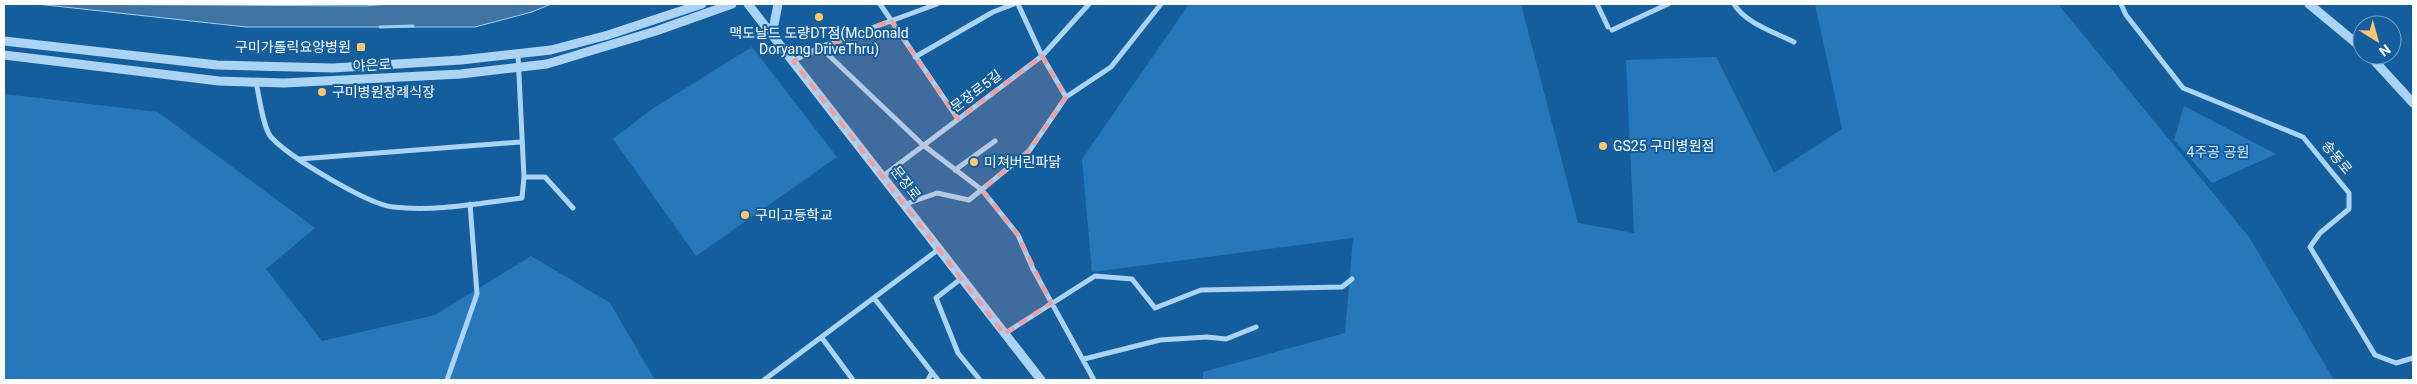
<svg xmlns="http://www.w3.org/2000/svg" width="2417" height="384" viewBox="0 0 2417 384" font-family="Roboto,'Noto Sans KR',sans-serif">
<rect width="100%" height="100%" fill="#145e9d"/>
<path fill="#2778bb" d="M1189 4H1521L1578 223 1634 233 1626 60 1716 57 1774 173 1842 129 1815 4H2058L2249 237 2334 380H1203V372L1345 333 1353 238 1092 272 1082 159Z
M752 47 837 157 696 256 613 139 652 109Z
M4 94 158 112 315 228 266 269 322 341 435 315 531 256 610 303 655 380H4Z
M2184 106 2276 154 2212 183 2174 140Z"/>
<path fill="#3f73a0" stroke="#9dcff6" d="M37 4 366 6 388 4H551L532 12 475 27H246Z"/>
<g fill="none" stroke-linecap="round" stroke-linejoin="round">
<path stroke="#9dcff6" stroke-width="3" d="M380 27 413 26"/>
<path stroke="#aad3f4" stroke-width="5" d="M880 4 958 119
M1018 4 1042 56 1066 97
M1597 4 1608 27
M1734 4C1745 23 1774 32 1794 42
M2121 4 2126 15 2183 88 2303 137 2349 193V209L2320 233 2310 247 2375 355 2396 363 2413 358
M1612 30 1668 4
M820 47 937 4
M915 57 993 12 1014 4
M793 61 820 47 923 145 982 190 1018 235 1033 269 1094 380
M256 82C259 95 263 128 271 137 289 157 367 204 393 207 435 212 480 203 522 198L524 177 518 55
M300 159 521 142
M955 170 995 141
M883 176 1042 56 1089 4
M524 177H545L573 208
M906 204 937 193 969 200 1029 151 1066 97 1111 67 1161 4
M962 278 936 298 958 353 980 380
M874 298 938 380
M1004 334 1095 276 1132 279 1155 308 1201 290 1342 287 1352 279
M822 338 853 380
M1084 359 1160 340 1207 337 1226 339 1256 327
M447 380 477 294 470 204
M764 380 939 249
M928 380 932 372"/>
<path stroke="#aad3f4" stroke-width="9" d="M748 4 1041 380
M2309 4 2362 48
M772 35 778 4
M4 41 217 65 333 68 461 60 551 50 608 35 702 4
M4 55 219 81 284 83 461 74 547 64 656 31 732 4
M2369 55 2413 103"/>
</g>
<path fill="#ed9e9e" fill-opacity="0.2" stroke="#ed9e9e" stroke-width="4" stroke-dasharray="10 6" stroke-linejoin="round" d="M891 20 958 119 1042 56 1066 97 1029 151 982 190 1018 235 1051 303 1004 334 793 61Z"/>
<g fill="#ffc66d" stroke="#145e9d" stroke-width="2">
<circle cx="819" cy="17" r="5"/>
<rect x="356" y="42" width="10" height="10" rx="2.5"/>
<circle cx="322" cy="92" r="5"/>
<circle cx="1603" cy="146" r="5"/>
<circle cx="974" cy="162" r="5"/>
<circle cx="745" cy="215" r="5"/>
</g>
<g text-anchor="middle" stroke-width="4" stroke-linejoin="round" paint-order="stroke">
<g font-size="14" fill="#fff" stroke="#145e9d" text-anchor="start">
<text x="819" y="38" text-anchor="middle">맥도날드 도량DT점(McDonald<tspan x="819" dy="16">Doryang DriveThru)</tspan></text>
<text x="351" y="52" text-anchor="end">구미가톨릭요양병원</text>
<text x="332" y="97">구미병원장례식장</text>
<text x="1613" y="151">GS25 구미병원점</text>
<text x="984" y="167">미쳐버린파닭</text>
<text x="755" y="220">구미고등학교</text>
</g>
<g font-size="14" fill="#fff" stroke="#145e9d">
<text transform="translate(372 65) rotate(-3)" y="5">야은로</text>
<text transform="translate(976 91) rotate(-37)" y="5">문장로5길</text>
<text transform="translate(2337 157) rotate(51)" y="5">송동로</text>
<text transform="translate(906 183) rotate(52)" y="5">문장로</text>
</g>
<g font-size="14" fill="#d3eafd" stroke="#145e9d">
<text x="2218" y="157">4주공 공원</text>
</g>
</g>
<rect width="2417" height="384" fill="none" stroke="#ffffff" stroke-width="10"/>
<g transform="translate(2377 40) rotate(143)"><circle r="24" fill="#145e9d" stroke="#729ec4"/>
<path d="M0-4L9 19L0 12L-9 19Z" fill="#ffc66d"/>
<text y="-8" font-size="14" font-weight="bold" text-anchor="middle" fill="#ffffff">N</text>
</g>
</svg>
